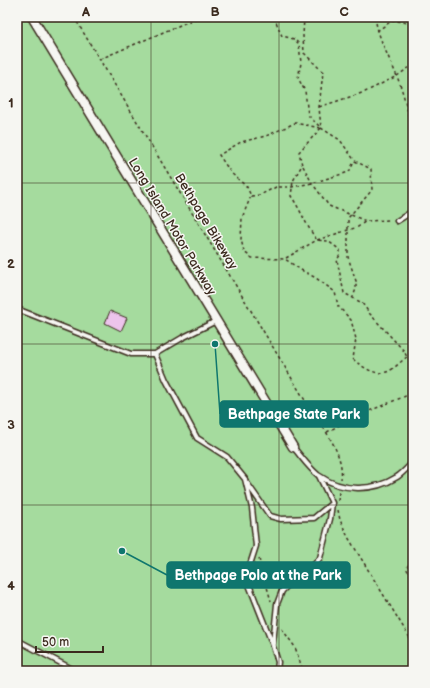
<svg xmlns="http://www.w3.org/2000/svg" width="430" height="688" viewBox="0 0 430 688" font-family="'Balsamiq Sans',sans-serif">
<rect width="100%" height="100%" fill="#f4ecf1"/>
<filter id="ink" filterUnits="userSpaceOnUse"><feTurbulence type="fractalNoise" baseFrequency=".025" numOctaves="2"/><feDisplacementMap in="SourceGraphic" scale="8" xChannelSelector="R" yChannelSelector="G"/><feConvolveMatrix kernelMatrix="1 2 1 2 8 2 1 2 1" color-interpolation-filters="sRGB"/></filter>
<g filter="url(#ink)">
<path fill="#a5db9e" stroke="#70825e" d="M17 17H413V671H17Z"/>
<path fill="#edc4ec" stroke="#3b2a1e" d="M110 311 127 318 121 331 105 323Z"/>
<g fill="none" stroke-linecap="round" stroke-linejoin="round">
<defs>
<path id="service" d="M397 221 413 211
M17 309 131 354H155L182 338 216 321
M155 354 166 380 197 438 227 457 245 479 252 508 256 546 246 577 272 643 278 662 277 671
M293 447C301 456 308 467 318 475 342 492 373 492 397 477 403 473 408 467 413 462
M247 483 270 516 281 519 314 518 332 503 319 476
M17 640 76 671
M273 644 277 604 282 591 297 576 311 568 320 558 330 519 332 503"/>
<path id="minor" d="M32 17 293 447"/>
</defs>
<use href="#service" stroke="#3b2a1e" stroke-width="7"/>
<use href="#minor" stroke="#3b2a1e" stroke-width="11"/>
<path stroke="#3b2a1e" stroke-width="1.5" stroke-dasharray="3 3" stroke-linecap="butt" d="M74 17 309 407C322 426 345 454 341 479
M274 17 282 36 294 39 299 44 301 63 298 78 305 91 308 115 321 128 299 152 302 165 293 181 291 196C301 210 306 226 317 240L328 241 340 250V255L337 260 344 293 362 303 370 314 404 351 407 357 413 359
M304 17 303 36 304 53 323 72 319 107 321 128 295 123 266 136 241 142 219 155 231 173 247 187 251 196 242 218 241 239 244 252 252 258 285 259 301 270 316 278 335 292 338 306 351 320 356 339 353 359C362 367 376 377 389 371 395 368 401 361 407 357
M375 17C378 38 388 55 396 74 404 93 410 119 413 140
M411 17 413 20
M377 31 393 20 413 24
M100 59 199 17
M319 107 365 92 397 76 413 65
M321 128 340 140 355 161 371 169 372 190 348 218V257L356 281V289L353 297
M303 166 312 183 329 206 366 221
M251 196 260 195 276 187H292L312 183 349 172 354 162
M286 258 317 240 348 230 358 227 366 221 391 220
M327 432 352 418 413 393
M338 501 339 492
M338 510 340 520 348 537 413 643
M259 559 271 601
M413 560 406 568 413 579
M282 629 295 647 303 671"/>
<use href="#service" stroke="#f6f6f2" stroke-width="4"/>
<use href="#minor" stroke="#f6f6f2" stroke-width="8"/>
</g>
</g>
<path fill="none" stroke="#3b2a1e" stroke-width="1" stroke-opacity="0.55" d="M151 17V671M279 17V671M17 183H413M17 344H413M17 505H413"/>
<g text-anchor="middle" stroke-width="3" stroke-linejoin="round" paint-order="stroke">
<g font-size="13" fill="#3b2a1e" stroke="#f6f6f2">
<text transform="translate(207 221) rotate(59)" y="5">Bethpage Bikeway</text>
<text transform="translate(173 226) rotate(59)" y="5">Long Island Motor Parkway</text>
</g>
</g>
<path fill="none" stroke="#0f766e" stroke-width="1.5" d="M215 344L220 414M122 551L167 575"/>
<g fill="#0f766e" stroke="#f6f6f2" stroke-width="1.5">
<circle cx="215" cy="344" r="4"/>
<circle cx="122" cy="551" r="4"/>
</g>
<g fill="#0f766e" stroke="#0f766e" stroke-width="1.5">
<rect x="220" y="401" width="148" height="26" rx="4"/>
<rect x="167" y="562" width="183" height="26" rx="4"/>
</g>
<g font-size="14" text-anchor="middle" font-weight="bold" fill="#fff">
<text x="294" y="419">Bethpage State Park</text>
<text x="258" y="580">Bethpage Polo at the Park</text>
</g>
<rect width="430" height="688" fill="none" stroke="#f6f6f2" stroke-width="44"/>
<path d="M36 646v6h67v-6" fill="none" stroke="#3b2a1e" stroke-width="2"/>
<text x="42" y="646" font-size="12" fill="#3b2a1e" stroke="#f6f6f2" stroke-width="3" paint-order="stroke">50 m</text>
<rect x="22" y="22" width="386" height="644" fill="none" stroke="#3b2a1e" stroke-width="1.5"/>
<g font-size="13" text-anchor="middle" font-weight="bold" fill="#3b2a1e">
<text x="86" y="16">A</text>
<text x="215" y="16">B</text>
<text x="344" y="16">C</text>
<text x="11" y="107">1</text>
<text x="11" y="268">2</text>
<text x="11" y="429">3</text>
<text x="11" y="590">4</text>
</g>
</svg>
